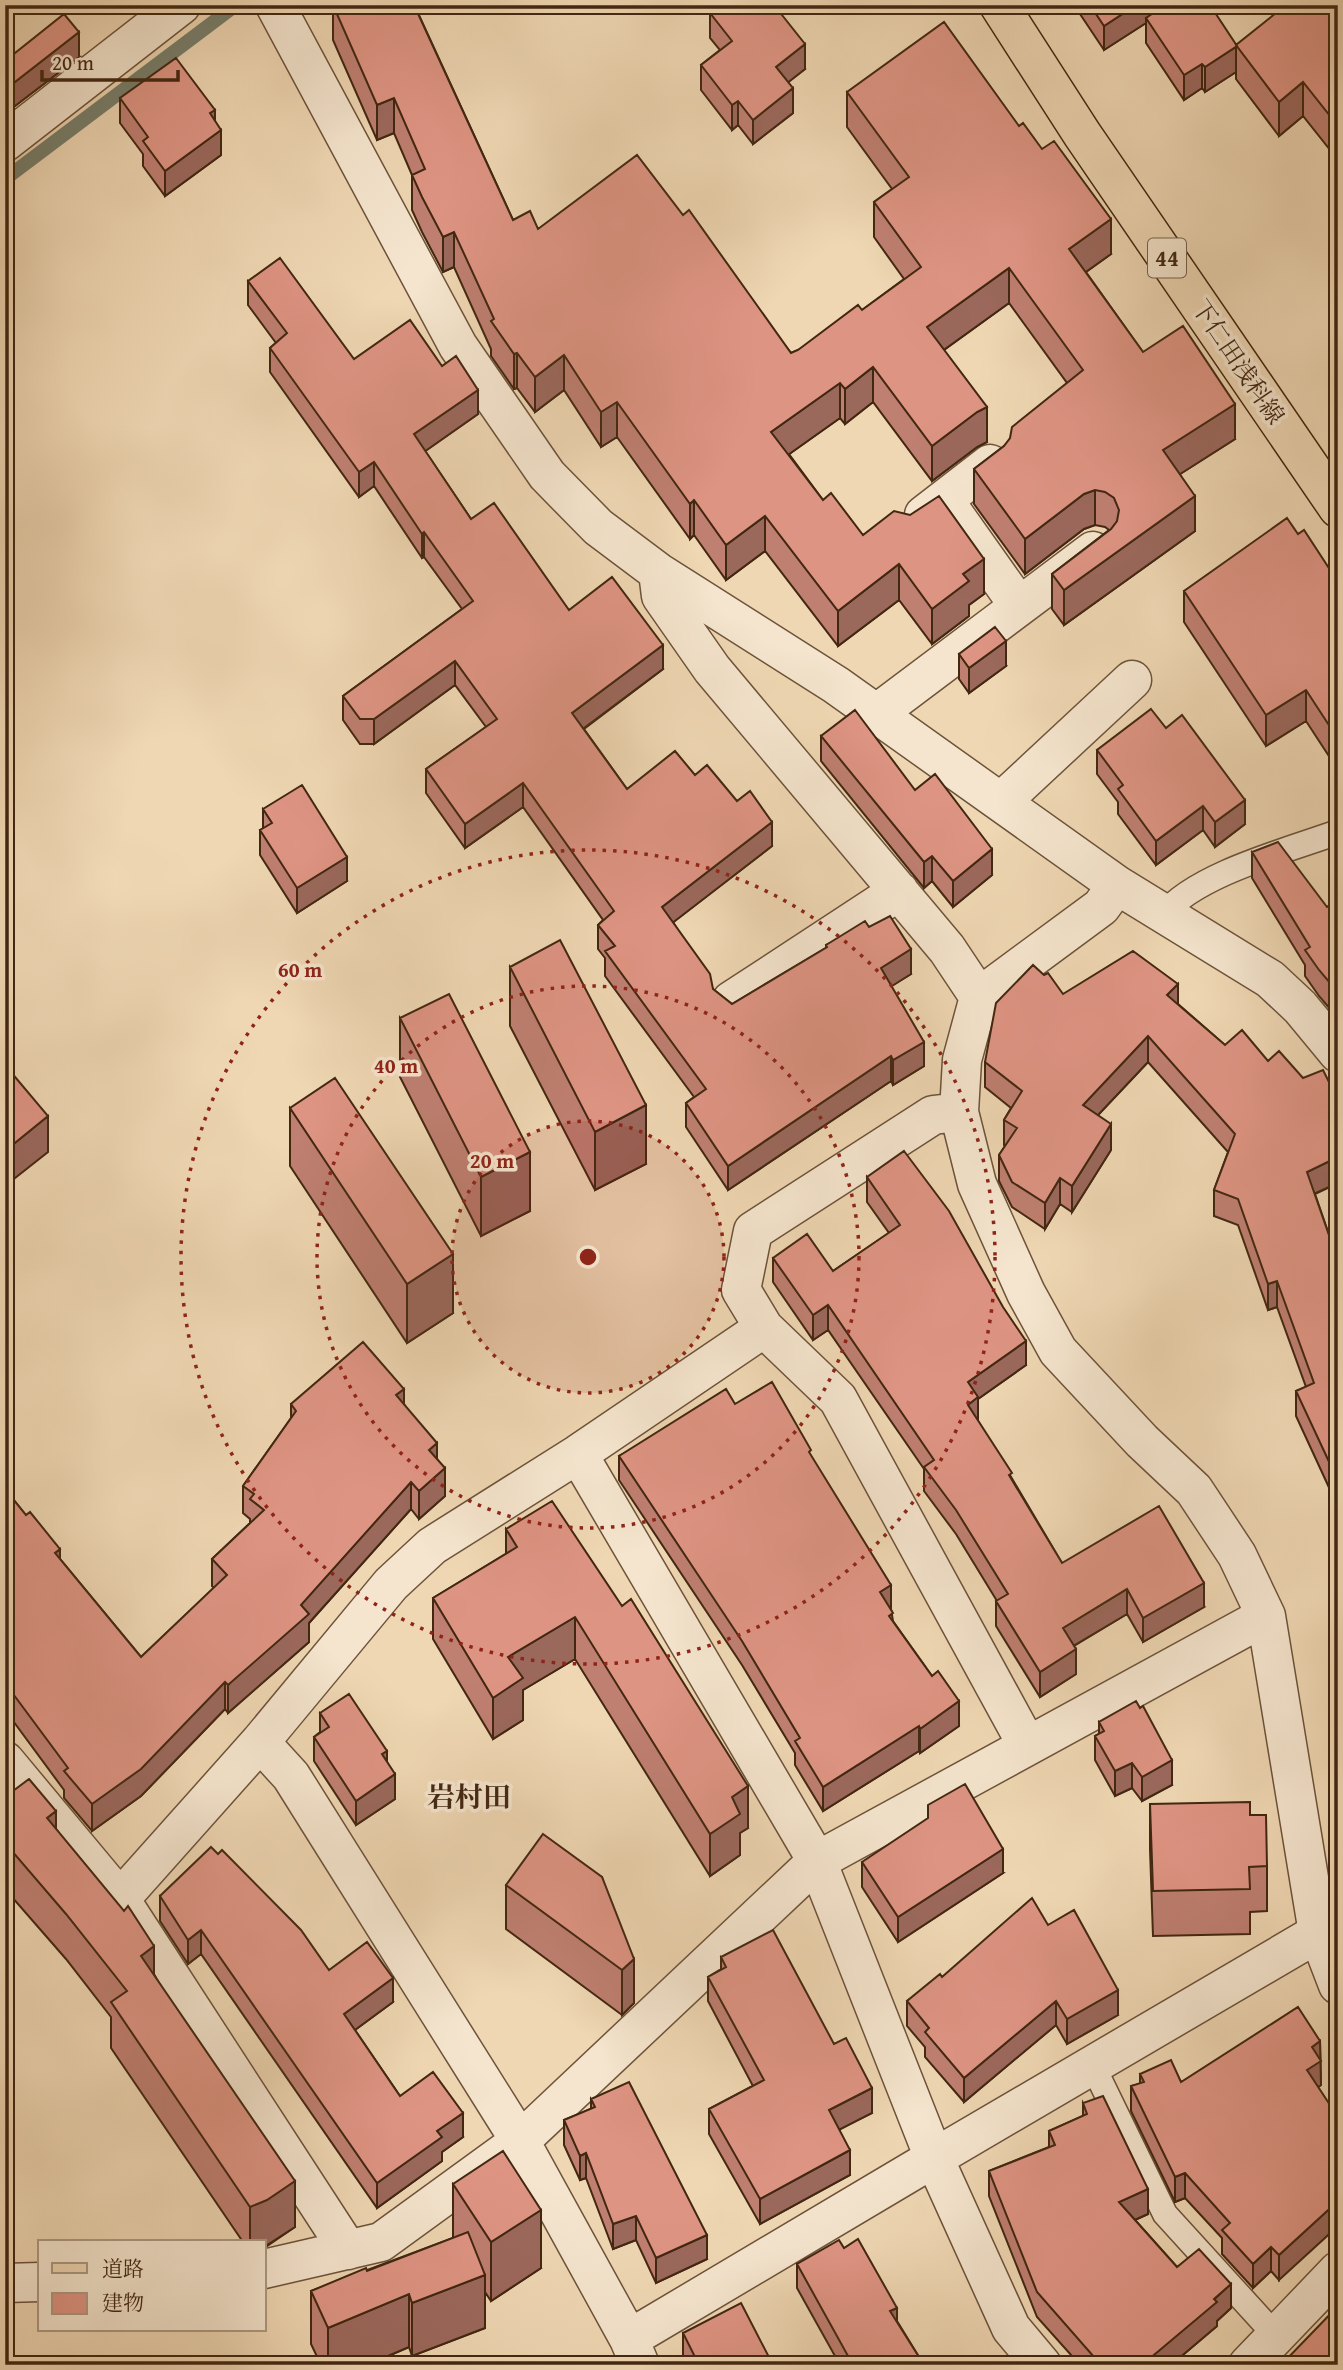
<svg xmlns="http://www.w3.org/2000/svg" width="1343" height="2370" viewBox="0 0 1343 2370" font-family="'Gentium Book Plus','Noto Serif JP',serif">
<rect width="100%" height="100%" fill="#efd7b3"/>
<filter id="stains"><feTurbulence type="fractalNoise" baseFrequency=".00286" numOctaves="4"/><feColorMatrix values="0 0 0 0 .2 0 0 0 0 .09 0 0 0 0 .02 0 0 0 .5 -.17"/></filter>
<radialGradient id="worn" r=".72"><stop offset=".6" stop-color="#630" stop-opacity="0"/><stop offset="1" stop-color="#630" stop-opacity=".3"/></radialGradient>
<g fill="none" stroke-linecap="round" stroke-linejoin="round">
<path stroke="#777f6c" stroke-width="14" d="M5 179 236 5"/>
<defs>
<path id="service" d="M1164 914C1196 874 1289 850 1338 832
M1093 2066 1165 2214 1277 2337"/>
<path id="minor" d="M275 5 458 346 547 475 598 527 658 572 836 685 1117 885 1270 979 1300 1007 1338 1053
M5 142 181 5
M944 500 1019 606
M924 515 990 464
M658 572 661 596 712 669 947 949 979 997 962 1060 959 1112 977 1184 1026 1293 1058 1351 1142 1441 1194 1490 1237 1555 1266 1616 1318 1933 1338 1985
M876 714 1093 551
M1001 802 1132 680
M979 997 1101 907 1117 885
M731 1001 899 891
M959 1112 933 1115 753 1231 741 1290 764 1328 838 1399 1027 1745
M578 1454 817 1861 1266 1616
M260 1742 291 1776 520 2141 629 2339 640 2365
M5 1761 120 1899 348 2250
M120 1899 260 1742 391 1584 432 1546 578 1454 764 1328
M264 2269 381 2242 520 2141 817 1861 934 2158 1318 1933
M5 2283 40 2282
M629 2339 934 2158 1011 2328 1042 2365
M1248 2365 1338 2271"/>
<path id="primary" d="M999 5 1082 134 1338 508"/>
</defs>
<use href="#service" stroke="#6d533a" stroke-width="27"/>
<use href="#minor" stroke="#6d533a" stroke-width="41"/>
<use href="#primary" stroke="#422711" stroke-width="41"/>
<use href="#service" stroke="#f5e5ce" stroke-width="24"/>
<use href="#minor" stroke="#f5e5ce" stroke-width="38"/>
<use href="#primary" stroke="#efd7b3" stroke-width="38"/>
</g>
<path fill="#bf7f71" stroke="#422711" stroke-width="2" d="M131 5H145L137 11Z
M333 5H431L418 13 513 220 538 229 683 215 791 353 798 350 862 310 904 279 874 237V202L892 189 847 127V92L1111 254 1086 272 1143 352 1235 439 1180 474 1195 531 1064 625 1052 609V574L1109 530 1105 527 1095 525 1084 529 1025 574 974 504V469L1004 446 1067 383 1009 303 944 350 987 442 977 447 932 481 873 402 845 424 840 418 789 454 823 500 863 535 984 594 969 605V616L932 644 899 600 838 646 765 551 726 580 694 535 690 539 617 437 601 447 564 390 535 412 517 388 514 389 491 356V349L454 267 443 272 422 232 412 210V175L394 133 377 140 333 40Z
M1074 5H1155V12L1236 45 1338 5V160L1303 116 1279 136 1236 79V72L1205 92 1202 88 1184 100 1146 43V23L1104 50Z
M710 13 805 69 788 82 793 113 753 144 738 125 732 130 701 90V65L720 50 710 38Z
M79 57 11 109 5 102V61Z
M120 98 215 121 221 155 165 196 143 166V154L120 123Z
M248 281 354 359 442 366 478 414 425 451 471 519 569 610 663 669 584 729 627 789 695 775 772 846 673 922 713 989 732 1004 826 948V945L869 927 911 974 891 986 924 1066 893 1085 891 1081 728 1190 686 1127V1103L694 1097 605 976V958L598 949V925L603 920 523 807 465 848 426 793V769L486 727 455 685 374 744H360L343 720V696L462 609 424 557 422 558 374 486 359 497 270 372V348L276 343 248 305Z
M1298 534 1338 582V770L1306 721 1266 746 1184 622V591Z
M959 654 1006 666 969 693 959 679Z
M1166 728 1245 824 1215 847 1203 830 1156 865 1118 814V802L1097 774V750Z
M821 736 915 790 992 875 953 907 932 881 924 888 821 761Z
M263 809 347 881 297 913 260 855V830L263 829Z
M1252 852 1327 907 1338 900V1014L1336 1016 1319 996 1305 976V965L1252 878Z
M510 967 646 1164 595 1190 510 1026Z
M1063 994 1178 1004 1225 1045 1268 1061 1303 1078 1338 1100V1183L1315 1194 1338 1261V1507L1296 1416V1391L1306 1387 1277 1307 1268 1310 1238 1225 1214 1216V1190L1228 1152 1148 1062 1098 1115 1111 1150 1072 1212 1060 1204 1045 1229 1012 1207 999 1181V1155L1005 1146 1004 1145V1120L1011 1108 985 1087V1062Z
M400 1018 530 1211 481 1236 400 1077Z
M290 1108 453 1313 407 1343 290 1166Z
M867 1177 1026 1365 978 1399V1421L1062 1563 1204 1607 1143 1642 1127 1614 1074 1646 1076 1674 1040 1697 996 1626V1601H997L956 1534 924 1491V1469L828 1330 813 1340 773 1282V1258L833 1271 889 1233 867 1202Z
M291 1404H404L437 1458 445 1496 419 1519 411 1509 309 1623V1642L228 1713 225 1709 141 1796 92 1831 64 1798V1790L5 1710V1489L60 1559 141 1657 214 1588 212 1586V1559L250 1523V1519L243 1513V1486L291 1418Z
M735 1404 811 1456 891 1609 893 1621 932 1676 959 1726 920 1753 919 1751 823 1811 795 1765V1753L742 1665 619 1480V1456Z
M506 1529 748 1828 740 1833V1855L710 1876 575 1659 523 1690V1720L493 1739 433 1639V1598L506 1554Z
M320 1713 387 1762 395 1799 356 1825 314 1761V1737L320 1732Z
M1099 1722 1172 1785 1142 1801 1132 1788 1115 1796 1095 1760V1736L1099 1734Z
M5 1797 56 1829 154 1974 295 2227 267 2246 264 2247V2242H243L111 2048V2017L66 1959 12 1897 9 1899 5 1894Z
M1150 1804 1250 1815 1267 1866V1911L1250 1912V1934L1153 1936 1150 1849Z
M862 1862 1003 1873 898 1942 862 1887Z
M602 1877 634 2003 622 2015 506 1929V1885Z
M160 1896 329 1970 393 2002 355 2030 400 2096 463 2137 442 2152V2161L377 2208 201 1954 188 1964 160 1921Z
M1048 1925 1118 2015 1067 2044 1056 2025 964 2102 925 2057V2047L907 2026V2001L942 1977Z
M721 1957 834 2044 872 2113 839 2129 850 2175 760 2224 709 2134V2109L753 2086 708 2001V1977L721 1969Z
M1320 2041 1321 2085 1318 2087 1279 2280 1271 2271 1253 2288 1222 2254V2238L1185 2198 1175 2202 1131 2111V2086L1140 2084V2074L1181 2082Z
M591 2099 707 2259 656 2283 636 2240 613 2249 586 2178 580 2180 564 2145V2120L591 2109Z
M1083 2103 1148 2214 1135 2220 1177 2267 1231 2308 1217 2321V2326L1171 2365H1080L1037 2317 989 2196V2171L1049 2147V2131L1083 2116Z
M453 2184 541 2268 491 2301 485 2292V2328L412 2356 409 2347 367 2365H321L311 2344V2291L453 2238Z
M797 2264 897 2321 924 2365H840L797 2288Z
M683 2333 773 2365H687L683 2357Z"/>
<path fill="#9b685c" stroke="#422711" stroke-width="2" d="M137 5H145L137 11Z
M406 5H431L406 21Z
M1136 5H1155V17L1146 18V23L1104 50V26Z
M79 32V57L11 109V85Z
M805 44V69L776 92V67Z
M1236 47V72L1205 92V67Z
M1202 64V88L1184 100V75Z
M1303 82V116L1279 136V102Z
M793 88V113L753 144V120Z
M394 98V133L377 140V105Z
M738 101V125L732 130V105Z
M215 110V135L210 113Z
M221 130V155L165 196V171Z
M1111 219V254L1069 284V249Z
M454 232V267L443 272V237Z
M1009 268V303L927 362V327Z
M517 353V388L514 389V354Z
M564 355V390L535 412V377Z
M873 367V402L845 424V389Z
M840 383V418L771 467V432Z
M478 390V414L414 459V434Z
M617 402V437L601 447V412Z
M1235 404V439L1163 485V450Z
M987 407V442L977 447 932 481V446L977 412Z
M374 462V486L359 497V472Z
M1095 490V525L1084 529 1025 574V539L1084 494Z
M1195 496V531L1064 625V590Z
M694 500V535L690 539V504Z
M765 516V551L726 580V545Z
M424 532V557L422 558V534Z
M984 559V594L969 605V616L932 644V609L963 574Z
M899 564V600L838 646V611Z
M1006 641V666L969 693V668Z
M663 645V669L572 737V713Z
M455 661V685L374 744V719Z
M1306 690V721L1266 746V715Z
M523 783V807L465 848V824Z
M1245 800V824L1215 847V822Z
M1203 806V830L1156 865V841Z
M772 822V846L662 931V907Z
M992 849V875L953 907V881Z
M932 856V881L924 888V862Z
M347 857V881L297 913V888Z
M911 949V974L881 993V968Z
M1178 984V1010L1167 995Z
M1338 989V1014L1336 1016V990Z
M1148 1036V1062L1083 1131V1105Z
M924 1042V1066L893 1085V1060Z
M891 1056V1081L728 1190V1166Z
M646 1105V1164L595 1190V1132Z
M48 1116V1152L5 1186V1151Z
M1111 1124V1150L1072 1212V1186Z
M530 1152V1211L481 1236V1177Z
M1338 1157V1183L1307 1197V1172Z
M1060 1178V1204L1045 1229V1203Z
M453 1254V1313L407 1343V1284Z
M1277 1281V1307L1268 1310V1284Z
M828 1305V1330L813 1340V1315Z
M1026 1341V1365L978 1399V1422L968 1429V1382Z
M404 1389V1416L396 1395Z
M437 1443V1471L429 1450Z
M445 1468V1496L419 1519V1491Z
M411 1482V1509L309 1623V1642L228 1713V1685Z
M60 1549V1577L55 1553Z
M1204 1583V1607L1143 1642V1618Z
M891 1585V1609L880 1616V1592Z
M1127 1589V1614L1063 1652V1628Z
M575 1617V1659L523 1690V1720L493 1739V1698L508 1657Z
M1076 1649V1674L1040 1697V1672Z
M225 1682V1709L141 1796 92 1831V1804Z
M959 1701V1726L920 1753V1729Z
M919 1726V1751L823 1811V1787Z
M387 1751V1775L382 1754Z
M1172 1760V1785L1142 1801V1777Z
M1132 1763V1788L1115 1796V1771Z
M395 1774V1799L356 1825V1801Z
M748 1786V1828L740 1833V1855L710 1876V1834L732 1797Z
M56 1811V1857L47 1818Z
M1003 1849V1873L898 1942V1917Z
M12 1851V1897L9 1899V1853Z
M201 1930V1954L188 1964V1940Z
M154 1946V1992L141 1956Z
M634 1959V2003L622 2015V1970Z
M393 1978V2002L344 2038V2014Z
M1118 1990V2015L1067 2044V2019Z
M1056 2001V2025L964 2102V2078Z
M1320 2041 1321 2085 1307 2095V2070L1312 2047Z
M872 2088V2113L829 2135V2110Z
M463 2113V2137L442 2152V2161L377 2208V2183L437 2131Z
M850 2150V2175L760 2224V2199Z
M586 2153V2178L580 2180V2156Z
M1185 2173V2198L1175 2202V2177Z
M295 2181V2227L264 2247V2242H250V2207Z
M1148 2189V2214L1119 2227V2202Z
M1338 2201V2226L1279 2280V2255Z
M541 2210V2268L491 2301V2242Z
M636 2216V2240L613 2249V2224Z
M707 2235V2259L656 2283V2258Z
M1271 2247V2271L1253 2288V2264Z
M485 2275V2328L412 2356V2303Z
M1231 2284V2308L1217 2321V2326L1171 2365H1142Z
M409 2294V2347L367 2365H328V2328Z
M897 2308V2332L890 2311Z"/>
<path fill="#de9483" stroke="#422711" stroke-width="2" d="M333 5H414L513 220 530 211 538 229 637 155 683 215 689 210 791 353 798 350 858 305 862 310 921 267 874 202 909 177 847 92 944 22 1019 126 1023 123 1042 149 1054 141 1111 219 1069 249 1143 352 1183 326 1235 404 1163 450 1195 496 1064 590 1052 574 1111 529 1117 521 1119 510 1114 498 1105 492 1095 490 1084 494 1025 539 974 469 1004 446 1010 438 1012 427 1083 370 1009 268 927 327 987 407 977 412 932 446 873 367 845 389 840 383 771 432 823 500 831 493 863 535 894 511 910 515 939 496 984 559 963 574 969 581 932 609 899 564 838 611 765 516 726 545 694 500 690 504 617 402 601 412 564 355 535 377 517 353 514 354 491 321 494 319 454 232 443 237 422 197 412 175 425 169 394 98 377 105Z
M720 5H774L805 44 776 67 793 88 753 120 738 101 732 105 701 65 732 41 710 13Z
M1090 5H1136L1104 26Z
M1165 5H1210L1237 46 1205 67 1202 64 1184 75 1146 18Z
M1286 5H1338V126L1303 82 1279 102 1236 45Z
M64 14 79 32 11 85 5 78V61Z
M176 58 215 110 210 113 221 130 165 171 143 141 148 137 120 98Z
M280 258 354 359 410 320 442 366 456 356 478 390 414 434 471 519 494 503 569 610 612 577 663 645 572 713 627 789 675 751 695 775 707 765 737 801 750 791 772 822 662 907 710 974 713 989 732 1004 827 947 826 945 865 921 869 927 890 916 911 949 881 968 924 1042 893 1060 891 1056 728 1166 686 1103 706 1089 605 951 615 946 598 925 614 911 523 783 465 824 426 769 497 719 455 661 374 719H360L343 696 473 601 424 532 422 534 374 462 359 472 270 348 287 333 248 281Z
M1287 518 1298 534 1304 530 1338 582V739L1306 690 1266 715 1184 591Z
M995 627 1006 641 969 668 959 654Z
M1151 709 1166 728 1182 715 1245 800 1215 822 1203 806 1156 841 1118 789 1123 785 1097 750Z
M855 710 915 790 935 774 992 849 953 881 932 856 924 862 821 736Z
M302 785 347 857 297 888 260 830 272 823 263 809Z
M1278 842 1327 907 1338 900V989L1336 990 1319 970 1305 950 1310 947 1252 852Z
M560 940 646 1105 595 1132 510 967Z
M1133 951 1178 984 1167 995 1225 1045 1242 1030 1268 1061 1279 1051 1303 1078 1323 1070 1338 1100V1157L1307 1172 1338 1261V1481L1296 1391 1314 1383 1277 1281 1268 1284 1238 1199 1214 1190 1235 1134 1148 1036 1083 1105 1111 1124 1072 1186 1060 1178 1045 1203 1012 1182 999 1155 1017 1128 1004 1120 1022 1091 985 1062 996 1003 1033 965 1044 975 1048 973 1063 994Z
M449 994 530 1152 481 1177 400 1018Z
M5 1065 48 1116 5 1151Z
M335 1078 453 1254 407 1284 290 1108Z
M904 1151 949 1211 1003 1307 1026 1341 968 1382 978 1397 968 1405 1012 1473 1009 1475 1062 1563 1159 1506 1204 1583 1143 1618 1127 1589 1063 1628 1076 1649 1040 1672 996 1601 1008 1594 956 1510 924 1467 934 1460 828 1305 813 1315 773 1258 807 1234 833 1271 900 1225 867 1177Z
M363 1342 404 1389 396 1395 437 1443 429 1450 445 1468 419 1491 411 1482 301 1605 309 1614 228 1685 225 1682 141 1769 92 1804 64 1771 68 1768 5 1683V1489L26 1515 30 1512 60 1549 55 1553 141 1657 227 1575 212 1559 264 1510 250 1499 254 1494 243 1486 296 1411 291 1404Z
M772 1382 811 1450 809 1452 891 1585 880 1592 893 1613 889 1616 932 1676 938 1671 959 1701 920 1729 919 1726 823 1787 795 1741 800 1738 742 1641 619 1456 726 1389 735 1404Z
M552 1501 622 1606 631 1599 748 1786 732 1797 740 1814 710 1834 575 1617 508 1657 523 1678 493 1698 433 1598 517 1547 506 1529Z
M349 1694 387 1751 382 1754 395 1774 356 1801 314 1737 329 1727 320 1713Z
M1136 1701 1140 1708 1143 1706 1172 1760 1142 1777 1132 1763 1115 1771 1095 1736 1104 1731 1099 1722Z
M29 1779 56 1811 47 1818 124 1911 128 1906 154 1946 141 1956 295 2181 267 2200 250 2207 111 2002 127 1991 66 1914 12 1851 9 1853 5 1848V1797Z
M965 1784 1003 1849 898 1917 862 1862 928 1818V1805Z
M1250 1802V1815H1266L1267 1866 1249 1867 1250 1889 1153 1891 1150 1804Z
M543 1834 602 1877 634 1959 622 1970 506 1885Z
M211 1847 218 1854 222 1850 301 1930 329 1970 367 1942 393 1978 344 2014 400 2096 433 2072 463 2113 437 2131 442 2137 377 2183 201 1930 188 1940 160 1896Z
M1032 1898 1048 1925 1074 1910 1118 1990 1067 2019 1056 2001 964 2078 925 2032 929 2028 907 2001 940 1974 942 1977Z
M773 1930 834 2044 846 2038 872 2088 829 2110 850 2150 760 2199 709 2109 764 2080 708 1977 726 1967 721 1957Z
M1298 2007 1320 2041 1312 2047 1321 2061 1307 2070 1338 2117V2201L1279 2255 1271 2247 1253 2264 1222 2230 1230 2223 1185 2173 1175 2177 1131 2086 1144 2082 1140 2074 1171 2060 1181 2082Z
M629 2082 707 2235 656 2258 636 2216 613 2224 586 2153 580 2156 564 2120 595 2107 591 2099Z
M1103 2096 1148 2189 1119 2202 1177 2267 1199 2249 1231 2284 1214 2299 1217 2302 1142 2365H1101L1037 2292 989 2171 1055 2145 1049 2131 1087 2114 1083 2103Z
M503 2151 541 2210 491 2242 453 2184Z
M468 2232 485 2275 412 2303 409 2294 328 2328 311 2291 366 2268 367 2271Z
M858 2239 897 2308 890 2311 924 2365H853L797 2264 839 2240 844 2248Z
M741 2303 773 2365H699L683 2333Z
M1338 2306V2361L1334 2365H1281Z"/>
<circle cx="588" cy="1257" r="136" fill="#8f2418" fill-opacity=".12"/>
<g fill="none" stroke="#8f2418" stroke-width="3.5" stroke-dasharray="3.5 7">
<circle cx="588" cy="1257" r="136"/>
<circle cx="588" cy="1257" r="271"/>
<circle cx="588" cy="1257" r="407"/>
</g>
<g text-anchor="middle" stroke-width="7" stroke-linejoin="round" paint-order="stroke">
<rect fill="#f5e5ce" stroke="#78604a" stroke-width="2" x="1148" y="238.5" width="38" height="39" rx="5"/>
<g font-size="23" font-weight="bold" fill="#422711">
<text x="1167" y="266">44</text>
</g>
<g font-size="24" fill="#422711" stroke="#f5e5ce">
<text transform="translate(1238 362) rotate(56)" y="8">下仁田浅科線</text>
</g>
<g font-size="28" font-weight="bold" fill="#422711" stroke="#f5e5ce">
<text x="469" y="1807">岩村田</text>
</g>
</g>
<circle cx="588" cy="1257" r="10" fill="#8f2418" stroke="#f5e5ce" stroke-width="3.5"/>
<g font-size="21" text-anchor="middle" font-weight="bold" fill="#8f2418" stroke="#f5e5ce" stroke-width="7" stroke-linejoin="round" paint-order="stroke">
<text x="300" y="977">60 m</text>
<text x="396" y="1073">40 m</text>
<text x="492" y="1168">20 m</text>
</g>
<rect width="1343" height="2370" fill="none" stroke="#efd7b3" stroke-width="28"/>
<rect x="7" y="7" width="1329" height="2356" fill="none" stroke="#422711" stroke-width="3.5"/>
<rect x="14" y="14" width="1315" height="2342" fill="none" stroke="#422711" stroke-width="2"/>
<rect x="38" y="2240" width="228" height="91" fill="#f5e5ce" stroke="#ad9982" stroke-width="2"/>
<rect x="52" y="2263" width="35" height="10" fill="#efd7b3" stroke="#ad9982" stroke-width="2"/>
<text x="102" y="2276" font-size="21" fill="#422711">道路</text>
<rect x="52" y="2293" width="35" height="21" fill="#de9483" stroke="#ad9982" stroke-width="2"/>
<text x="102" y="2310" font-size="21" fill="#422711">建物</text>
<path d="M42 70v10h136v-10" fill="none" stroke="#422711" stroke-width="3.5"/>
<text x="52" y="70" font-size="21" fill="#422711" stroke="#f5e5ce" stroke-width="5" paint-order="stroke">20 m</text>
<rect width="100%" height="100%" filter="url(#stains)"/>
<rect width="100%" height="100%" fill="url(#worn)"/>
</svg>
